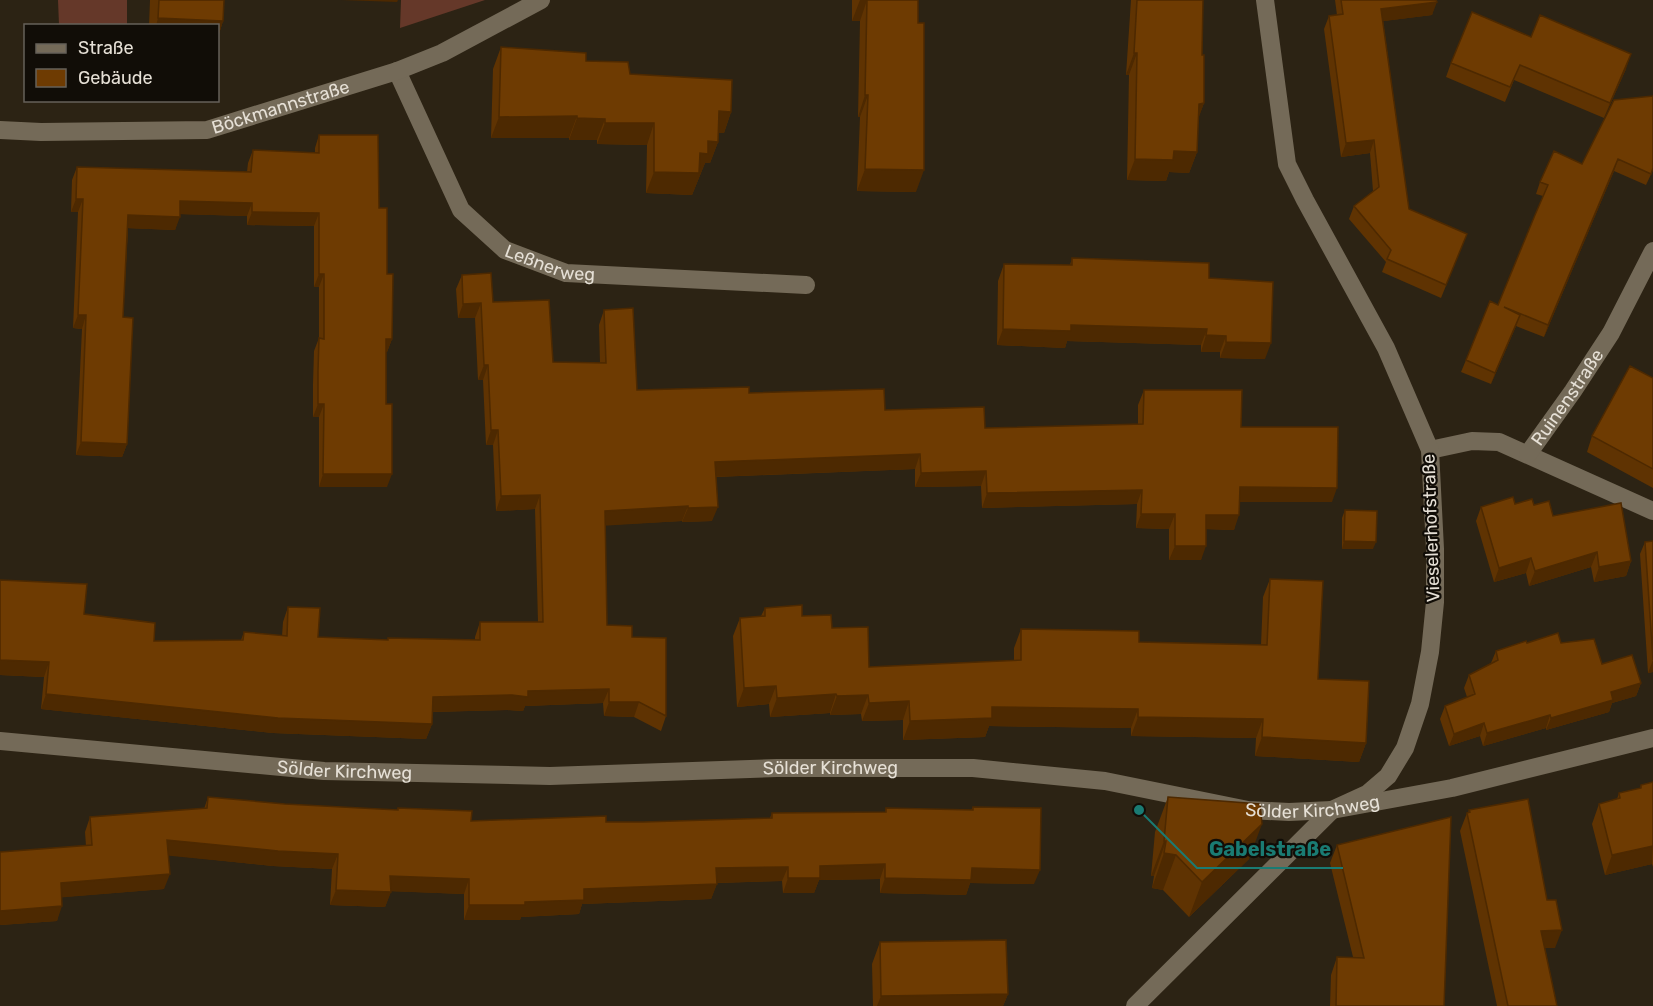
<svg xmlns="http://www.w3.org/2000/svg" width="1653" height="1006" viewBox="0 0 1653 1006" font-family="Rubik,sans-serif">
<rect width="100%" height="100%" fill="#2c2314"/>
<path fill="#653829" d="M58 0H127V25H59Z
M401 0H485L400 28Z"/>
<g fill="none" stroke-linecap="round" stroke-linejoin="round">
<g stroke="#746a58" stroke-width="18">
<path id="s1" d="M397 71 461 210 505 250 566 273 806 285"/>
<path id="s2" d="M0 130 41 132 207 130 397 71 442 53 541 0"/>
<path d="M1430 450 1472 441 1499 442 1653 511"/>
<path id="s3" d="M1528 454 1573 391 1611 333 1653 251"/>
<path id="s4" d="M0 741 324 771 550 776 777 768H973L1105 781 1248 810 1289 812 1332 810 1452 788 1653 738"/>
<path d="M1135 1006 1332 810 1367 794 1388 776 1405 748 1420 704 1430 652 1435 602V549L1430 450 1386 348 1305 200 1287 164 1265 0"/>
</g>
</g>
<path fill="#5f3302" d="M150 0H224L223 21 218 37V26H149Z
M852 0H918L916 192 857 191 860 117H858L860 21H852Z
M1131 0H1203L1202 55 1204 103 1198 118 1197 152 1189 173 1169 172 1166 181 1127 180 1129 75H1126Z
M1335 0H1436L1432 15 1383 21 1409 209 1467 234 1441 298 1382 272 1386 262 1349 219 1354 206 1373 191 1370 153 1341 157 1324 29 1329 16 1337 15Z
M1531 37 1626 69 1604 118 1514 80 1505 102 1446 77 1451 63Z
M501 47 586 61 630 74 731 112 724 133H718V142L710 163H705L692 195 646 193 647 145 597 144V140H569V138H491L493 69Z
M1653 96V170L1646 185 1614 171 1544 337 1516 326 1491 384 1461 372 1466 360 1498 305 1543 196 1536 194 1540 182 1582 164Z
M319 135 379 208 387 274 392 339 387 352H386L387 487H319V417H313V384L314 351 319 338V287H314V226L247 225V216L180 214 175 230 128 228 123 317 127 444 122 457 76 455 82 329 73 328 78 212H71L72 180 77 167 247 172 248 163 253 150 315 153V148Z
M1072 258 1209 278 1265 359 1220 358V352H1201V345L1067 341 1065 348 997 345 998 281 1004 264 1070 265Z
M462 275 493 302 553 362 600 363 599 325 604 310 637 390 749 393 885 410 985 428 1138 424V405L1144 390 1241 427 1332 502H1240L1234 530 1206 529 1201 560H1169V529L1136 528 1137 504 982 508 981 486 915 487V469L716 477 712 521 682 522V521L605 525 607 625 632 637 666 716 661 731 634 717 604 716 603 703 525 706 523 711 507 710 432 712V724L426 739 273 733 41 709 44 677 0 675V580L84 614 154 641 241 640 244 632 282 636 283 622 288 607 318 637 388 640V638L475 640V637L480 622H538L535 509 496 511 493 445H486L483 380H478L475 318H458L456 289Z
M1653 378V488L1587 452 1592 436Z
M1515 504 1534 505 1631 561 1626 576 1594 582 1591 567 1529 586 1526 573 1494 582 1476 521 1481 507Z
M1345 510 1373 549H1342V518Z
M1653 541V672L1648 673 1640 554 1645 542Z
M1270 579 1318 679 1366 743 1359 762 1255 756 1256 738 1131 736V728L989 726 985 737 903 740V720L862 721 861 714 830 715V713L770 717 769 704 737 707 733 636 740 618 761 616 765 608 802 616 832 628 869 667 1014 661V648L1021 629 1139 642 1261 645 1263 597Z
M1527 643H1561L1641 683 1636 696 1612 703 1609 712 1546 730V728L1483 746 1480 736 1449 746 1440 719 1445 706 1467 697 1464 688 1469 675 1491 663 1496 651Z
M1653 782V867L1652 864 1605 875 1592 824 1599 804 1617 799 1619 793 1640 788 1641 785Z
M208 797 285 804 397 810 398 808 471 821 643 822 770 818 772 813 885 812 886 808 971 810 973 807 1034 884 970 883 966 895 880 893V879L819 880 814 893H783L782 881 717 883 711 899 582 904 579 914 521 917 520 920H464V894L391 891 385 907 330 905 332 869 273 866 168 855 164 889 62 897 57 921 0 925 86 846 85 832 90 817 204 809Z
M1168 797 1249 859 1189 917 1163 890 1152 888 1154 876H1151L1155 832Z
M1469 810 1555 948H1545L1557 1006H1497L1460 831 1467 813H1468Z
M1337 845 1444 1006H1330L1331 975 1337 957H1353L1330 863Z
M880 942 1008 994 1003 1006H873L872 964Z"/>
<path fill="#4d2901" d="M341 0H398L397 2Z
M860 0H867L860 21H852Z
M1437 2 1432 15 1377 22 1381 9Z
M158 18 223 21 218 37V26H156Z
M1134 53H1137L1129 75H1126Z
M1631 54 1626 69 1604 118 1610 103Z
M865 95H868L860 117H858Z
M1204 103 1196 125 1199 104Z
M719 111 731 112 724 133H711Z
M577 116 569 138H491L499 117Z
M577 118 605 119 597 140H569Z
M605 123H654L647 145 597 144Z
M1374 140 1370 153 1341 157 1346 143Z
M708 141 718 142 710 163H705L692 195 646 193 654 172 700 153Z
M1174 151 1197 152 1189 173 1169 172 1166 181 1127 180 1135 159Z
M1618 159 1614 171 1544 337 1548 325Z
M865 169 924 170 916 192 857 191Z
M76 199H83L78 212H71Z
M180 201 252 203 247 216 176 214Z
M252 212 319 213 314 226 247 225Z
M128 215 180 217 175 230 123 228Z
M319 274H324L319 287H314Z
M481 303 475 318H458L463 304Z
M78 315H86L82 329 73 328Z
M1520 315 1516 326 1491 384 1495 373Z
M1071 325 1207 329 1201 345 1067 341 1065 348 997 345 1003 329Z
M1206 335 1226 336 1220 352H1201Z
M386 339H392L387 352H381Z
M1226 342 1271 343 1265 359 1220 358Z
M484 365H488L483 380H478Z
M318 404H324L319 417H313Z
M491 430H498L493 445H486Z
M81 442 127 444 122 457 76 455Z
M920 454 915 469 710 477 715 462Z
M986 471 981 486 915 487 921 473Z
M323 474H392L387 487H319Z
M1240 487 1337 488 1332 502H1235Z
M1142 490 1137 504 982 508 987 493Z
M540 495 535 509 496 511 501 496Z
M688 506 682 521 600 526 605 511Z
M718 507 712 521 682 522 688 508Z
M1141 514H1175L1169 529 1136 528Z
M1206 515H1239L1234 530 1201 529Z
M1344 541 1376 542 1373 549H1342Z
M1175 546H1206L1201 560H1169Z
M1597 552 1591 567 1529 586 1535 571Z
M1531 558 1526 573 1494 582 1499 568Z
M1631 561 1626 576 1594 582 1599 567Z
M0 660 49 662 44 677 0 675Z
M1653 660V672L1648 673Z
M1641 683 1636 696 1612 703 1609 712 1546 730 1551 718 1611 692Z
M776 686 769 704 737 707 744 688Z
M609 689 603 703 525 706 523 711 507 710 427 712 433 697 528 691Z
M46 694 432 724 426 739 273 733 41 709Z
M836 694 830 713 770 717 777 698Z
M868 695 861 714 830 715 837 696Z
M909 701 903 720 862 721 869 703Z
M609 702H639L634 717 604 716Z
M992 707 1138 709 1131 728 989 726 985 737 903 740 910 721Z
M1550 715 1546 728 1483 746 1487 733Z
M1138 717 1263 719 1256 738 1131 736Z
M1484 723 1480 736 1449 746 1454 734Z
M1262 737 1366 743 1359 762 1255 756Z
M1262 824 1249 859 1189 917 1202 882Z
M167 840 338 854 332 869 273 866 162 855Z
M1164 841H1166L1154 876H1151Z
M1653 846 1652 864 1605 875 1612 855Z
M1164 853 1176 855 1163 890 1152 888Z
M885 864 880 879 819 880 814 893H783L788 878 820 866Z
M788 867 782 881 711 883 716 868Z
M972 868 1040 870 1034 884 970 883 966 895 880 893 885 878Z
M170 874 164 889 55 898 61 883Z
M390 876 469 879 464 894 384 891Z
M717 884 711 899 582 904 579 914 521 917 520 920H464L469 905 525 902 584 889Z
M336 890 391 892 385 907 330 905Z
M62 906 57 921 0 925V911Z
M1562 930 1555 948H1535L1541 931Z
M1008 994 1003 1006H877L881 996Z"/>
<path fill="#6e3b02" stroke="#4d2901" stroke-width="1.5" d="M159 0H224L223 21 158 18Z
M867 0H918V23H924V170L865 169 868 95H865Z
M1137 0H1203L1202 55H1204V103L1199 104 1197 152 1174 151 1173 160 1135 159 1137 53H1134Z
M1341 0H1436L1437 2 1381 9 1409 209 1467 234 1446 285 1387 259 1391 250 1354 206 1379 187 1374 140 1346 143 1329 16 1343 14Z
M1472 12 1531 37 1540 15 1631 54 1610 103 1520 65 1510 87 1451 63Z
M501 47 586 53V61L628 62 630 74 732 80 731 112 719 111 718 142 708 141V154L700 153 699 173 654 172V123H605V119L577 118V116L499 117Z
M1653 96V168L1651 174 1618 159 1548 325 1504 307 1520 315 1495 373 1466 360 1490 301 1498 305 1535 215 1548 185 1540 182 1554 151 1582 164 1614 100Z
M319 135H378L379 208H387V274H393L392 339H386V404H392V474H323L324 404H318V371L319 338 324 339V274H319V213L252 212V203L180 201V217L128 215 123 317 133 318 127 444 81 442 86 315H78L83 199H76L77 167 251 172 253 150 319 153Z
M1072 258 1209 263V278L1273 282 1271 343 1226 342V336L1206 335 1207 329 1071 325V331L1003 329 1004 264 1072 265Z
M491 273 493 302 549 300 553 362 606 363 604 310 633 308 637 390 749 387V393L884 389 885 410 984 407 985 428 1143 424 1144 390H1242L1241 427H1338L1337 488 1240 487 1239 515H1206V546H1175V514H1141L1142 490 987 493 986 471 921 473 920 454 715 462 718 507 688 508V506L605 511 607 625 632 626V637L666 638V716L639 702H609V689L528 691V697L512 695 433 697 432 724 278 718 46 694 49 662 0 660V580L87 584 84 614 155 623 154 641 243 640 244 632 287 636 288 607 320 608 318 637 388 640V638L480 640V622H543L540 495 501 496 498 430H491L488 365H484L481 303 463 304 462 275Z
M1630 366 1653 378V469L1592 436Z
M1513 497 1515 504 1532 499 1534 505 1549 501 1553 516 1621 503 1631 561 1599 567 1597 552 1535 571 1531 558 1499 568 1481 507Z
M1345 510 1377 511 1376 542 1344 541Z
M1653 541V660L1645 542Z
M1270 579 1323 581 1318 679 1369 681 1366 743 1262 737 1263 719 1138 717V709L992 707V718L910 721 909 701 869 703 868 695 837 696 836 694 777 698 776 686 744 688 740 618 765 616V608L802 605V616L831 615 832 628 868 627 869 667 1021 660V629L1139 631V642L1267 645Z
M1558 633 1561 643 1594 639 1602 664 1632 655 1641 683 1611 692 1613 700 1551 718 1550 715 1487 733 1484 723 1454 734 1445 706 1475 694 1469 675 1498 660 1496 651 1526 641 1527 643Z
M1653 782V846L1612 855 1599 804 1620 798 1619 793 1641 788V785Z
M208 797 285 804 398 810V808L472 811 471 821 606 816V822H643L772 818V813L886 812V808L973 810V807L1041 808 1040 870 972 868 971 880 885 878V864L820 866V878H788V867L716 868 717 884 584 889V900L525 902V905H469V879L390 876 391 892 336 890 338 854 278 851 167 840 170 874 61 883 62 906 0 911V852L92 845 90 817 207 808Z
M1168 797 1260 804 1262 824 1202 882 1176 855 1164 853 1166 841H1164Z
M1528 799 1547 900H1556L1562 930 1541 931 1557 1006H1508L1467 813 1470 812 1469 810Z
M1451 817 1444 1006H1336L1337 957 1364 958 1337 845Z
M1006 940 1008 994 881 996 880 942Z"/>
<g text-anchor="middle" stroke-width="4.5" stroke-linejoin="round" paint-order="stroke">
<g font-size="18" fill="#e6e0d6" stroke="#110d07">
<text dy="6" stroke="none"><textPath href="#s2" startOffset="284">Böckmannstraße</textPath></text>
<text dy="6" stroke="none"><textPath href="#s1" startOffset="260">Leßnerweg</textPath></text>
<text dy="6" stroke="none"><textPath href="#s3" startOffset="69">Ruinenstraße</textPath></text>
<text transform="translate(1431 528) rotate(-92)" y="6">Vieselerhofstraße</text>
<text dy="6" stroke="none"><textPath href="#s4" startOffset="832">Sölder Kirchweg</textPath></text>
<text dy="6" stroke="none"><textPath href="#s4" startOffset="346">Sölder Kirchweg</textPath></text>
<text dy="6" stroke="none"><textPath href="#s4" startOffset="1318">Sölder Kirchweg</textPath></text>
</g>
</g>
<path fill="none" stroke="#1a7b73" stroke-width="2" d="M1139 810L1197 868H1343"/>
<circle fill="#1a7b73" stroke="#110d07" stroke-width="2" cx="1139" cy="810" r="6"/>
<g font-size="20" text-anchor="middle" font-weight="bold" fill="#1a7b73" stroke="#110d07" stroke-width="4.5" stroke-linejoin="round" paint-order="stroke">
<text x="1270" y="856">Gabelstraße</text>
</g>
<rect x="24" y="24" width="195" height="78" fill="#110d07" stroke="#66615a" stroke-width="1.5"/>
<rect x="36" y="44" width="30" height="9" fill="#746a58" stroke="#66615a" stroke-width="1.5"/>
<text x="78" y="54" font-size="18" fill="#e6e0d6">Straße</text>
<rect x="36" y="69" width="30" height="18" fill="#6e3b02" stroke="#66615a" stroke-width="1.5"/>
<text x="78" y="84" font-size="18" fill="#e6e0d6">Gebäude</text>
</svg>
